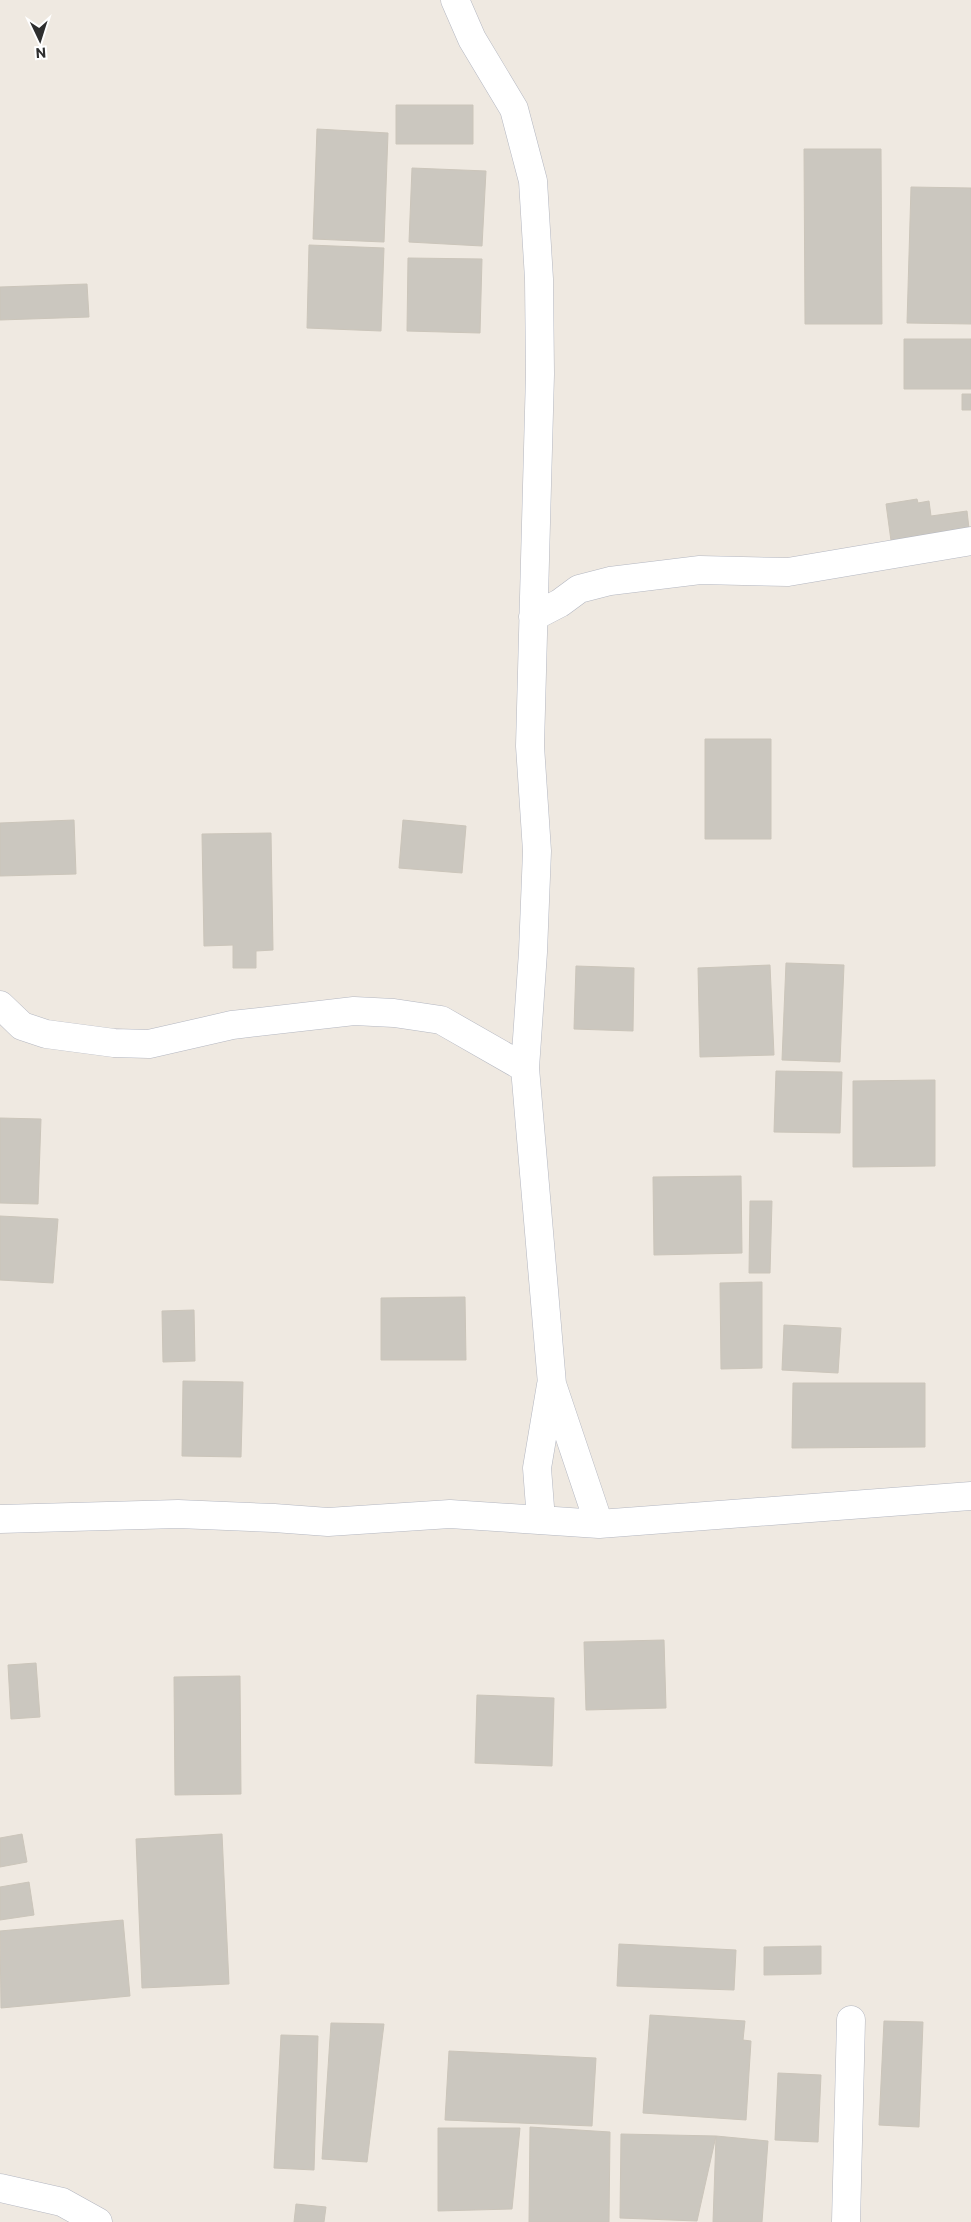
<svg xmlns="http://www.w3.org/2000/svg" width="971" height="2222" viewBox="0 0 971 2222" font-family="Commissioner,sans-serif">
<rect width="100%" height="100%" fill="#efe9e1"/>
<path fill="#cbc7bf" stroke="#cbc5ba" d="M396 105H473V144H396Z
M317 129 388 133 384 242 313 239Z
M804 149H881L882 324H805Z
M412 168 486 171 482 246 409 242Z
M911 187 971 188V324L907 323Z
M309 245 384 248 381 331 307 328Z
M408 258 482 259 480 333 407 331Z
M87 284 89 317 0 320V287Z
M904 339H971V389H904Z
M962 394H971V410H962Z
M917 499 918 503 929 501 931 516 967 511 970 537 892 548 886 504Z
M705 739H771V839H705Z
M74 820 76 874 0 876V823Z
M403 820 466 826 462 873 399 868Z
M271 833 273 950 256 951V968H233V945L204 946 202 834Z
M786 963 844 965 840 1062 782 1060Z
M770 965 774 1055 700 1057 698 968Z
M576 966 634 968 633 1031 574 1029Z
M776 1071 842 1072 840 1133 774 1132Z
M935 1080V1166L853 1167V1081Z
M0 1118 41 1119 38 1204 0 1203Z
M741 1176 742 1253 654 1255 653 1177Z
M750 1201H772L770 1273H749Z
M0 1216 58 1219 53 1283 0 1280Z
M762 1282V1368L721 1369 720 1283Z
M465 1297 466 1360H381V1298Z
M194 1310 195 1361 163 1362 162 1311Z
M784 1325 841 1328 838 1373 782 1370Z
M183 1381 243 1382 241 1457 182 1456Z
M793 1383H925V1447L792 1448Z
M664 1640 666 1708 586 1710 584 1642Z
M36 1663 40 1717 11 1719 8 1665Z
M240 1676 241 1794 175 1795 174 1677Z
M477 1695 554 1698 552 1766 475 1763Z
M22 1834 27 1862 0 1867V1838Z
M222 1834 229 1984 142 1988 136 1839Z
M29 1882 34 1915 0 1920V1887Z
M123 1920 130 1996 1 2008 0 1931Z
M619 1944 736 1950 734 1990 617 1986Z
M821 1946V1974L764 1975V1947Z
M650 2015 745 2021 743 2040 751 2041 746 2120 643 2113Z
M884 2021 923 2022 919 2127 879 2125Z
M331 2023 384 2024 367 2162 322 2159Z
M281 2035 318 2036 314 2170 274 2168Z
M449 2051 596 2058 592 2126 445 2120Z
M778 2073 821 2075 818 2142 775 2140Z
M530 2127 610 2132 609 2222H529Z
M438 2128H520L512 2209 438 2211Z
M621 2134 716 2136 697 2221 620 2218Z
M716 2136 768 2141 762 2222H713Z
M296 2204 326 2207 324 2222H294Z"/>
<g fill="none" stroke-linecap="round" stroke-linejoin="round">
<defs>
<path id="minor" d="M455 0 472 39 514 109 533 181 539 279 540 374 530 746 537 851 533 952 525 1068 552 1384 599 1524
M533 617 560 603 579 589 610 581 700 570 788 572 971 541
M0 1005 22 1026 46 1034 114 1043 149 1044 232 1025 354 1011 394 1013 441 1020 525 1068
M0 1519 178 1514 274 1518 328 1522 450 1514 599 1524 971 1496
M541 1520 537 1468 551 1385
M0 2188 62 2202 98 2222
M846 2222 851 2020"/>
</defs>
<use href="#minor" stroke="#b4b7c1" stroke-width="29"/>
<use href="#minor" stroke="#fff" stroke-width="28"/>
</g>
<g transform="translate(40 40) rotate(176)" stroke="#ffffff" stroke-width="4" paint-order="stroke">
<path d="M0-4L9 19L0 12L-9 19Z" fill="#2e2e2e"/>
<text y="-8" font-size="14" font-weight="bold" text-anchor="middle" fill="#2e2e2e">N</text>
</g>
</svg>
